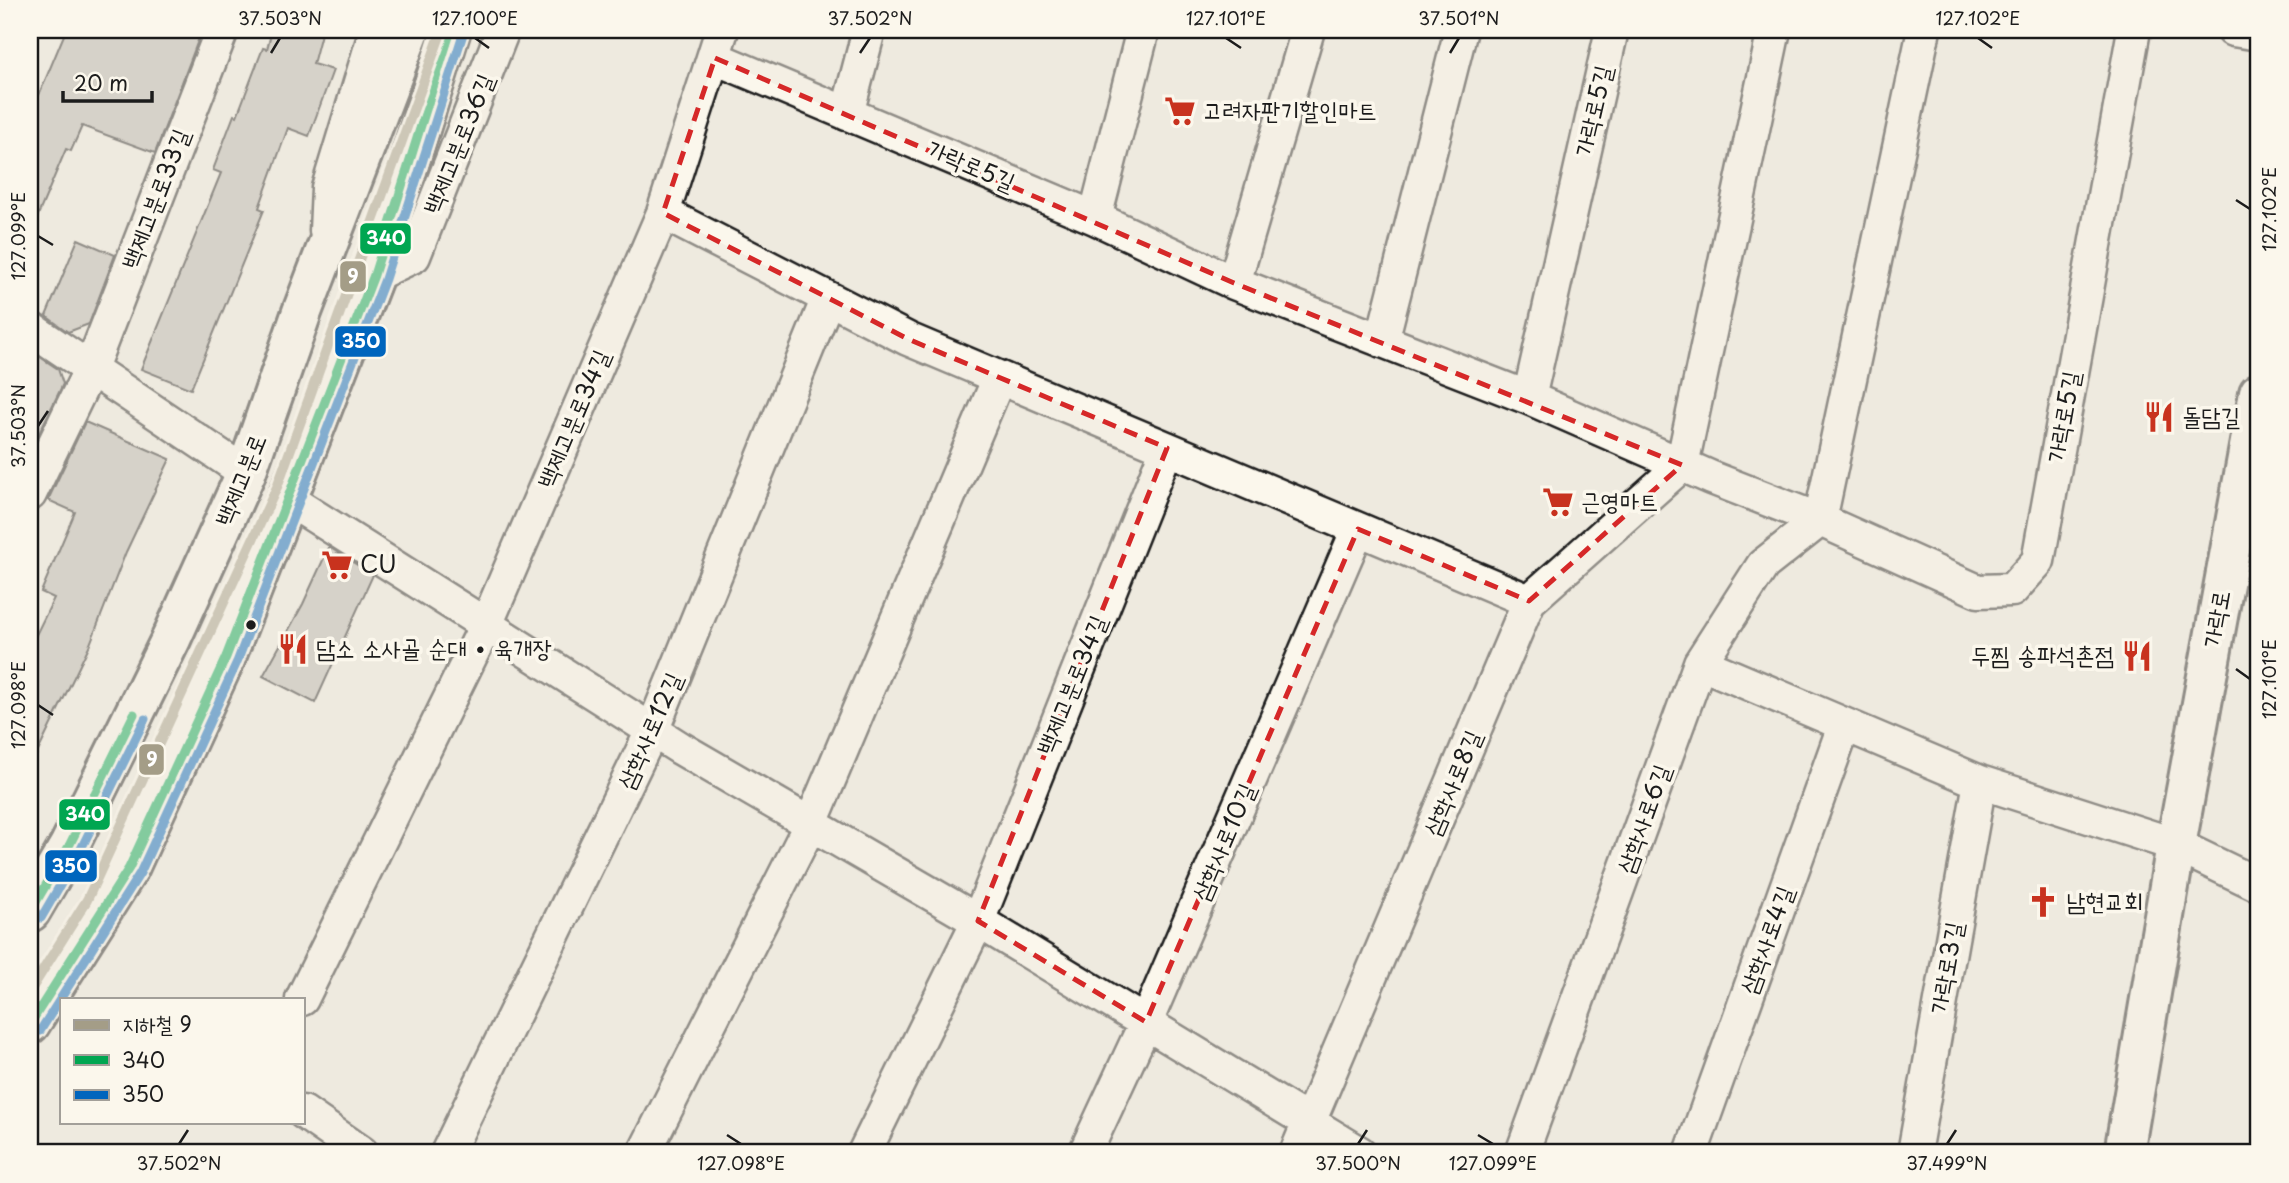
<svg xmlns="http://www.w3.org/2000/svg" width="2289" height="1183" viewBox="0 0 2289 1183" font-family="'Playpen Sans','Poor Story',sans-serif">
<rect width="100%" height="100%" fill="#eeeadf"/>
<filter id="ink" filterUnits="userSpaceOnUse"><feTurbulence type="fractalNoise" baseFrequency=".0143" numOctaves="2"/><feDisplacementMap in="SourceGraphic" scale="14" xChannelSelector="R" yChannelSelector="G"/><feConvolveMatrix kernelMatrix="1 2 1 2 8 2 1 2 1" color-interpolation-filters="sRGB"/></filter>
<g filter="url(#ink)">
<path fill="#b9b6af" stroke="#1c1c1c" stroke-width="2" d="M66 30H202L155 153 82 126 71 151 66 149 30 234V91L39 95Z
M272 30H322L313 64 333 70 309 136 288 128 259 208 264 210 191 389 141 369 221 173 213 170 234 115 237 116 263 48 267 49Z
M78 239 115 255 89 324 68 332 46 316Z
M31 351 58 369 63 384 30 452Z
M85 422 170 459 126 552 90 644 30 768V647L54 598 41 592 75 512 48 500Z
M329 547 373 575 315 703 263 676 303 604Z"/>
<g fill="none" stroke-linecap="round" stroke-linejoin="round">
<defs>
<path id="minor" d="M2233 30 2259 34
M715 58 1095 218 1234 283 1529 398 1712 478 1820 520 1978 591 2012 590 2038 561 2134 30
M847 114 869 30
M663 213 908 339 1529 601
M1095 218 1143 30
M326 231 328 188 376 30
M374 275 414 256 503 30
M1234 283 1308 30
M30 328 246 473
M1382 341 1461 30
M1529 398 1612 30
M30 494 91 368 222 30
M289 500 680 748 978 921 1360 1153
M1700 663 1980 782 2176 845 2259 885
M302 999 486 625 663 213 722 30
M303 1112 362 1153
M447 1153 652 731 828 298
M644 1153 811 823 999 378
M864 1153 978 921 1167 448
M1085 1153 1146 1022 1358 529
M1296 1153 1529 601 1682 465 1774 30
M1522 1153 1700 663 1763 565 1820 520 1924 30
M1691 1153 1844 726
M1914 1153 1980 782"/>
<path id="tertiary" d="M2124 1153 2176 845 2259 393"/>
<path id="secondary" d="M30 912 69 846 172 637 246 473 302 312 410 30
M30 1024 129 868 226 657 374 275 451 30"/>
</defs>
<use href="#minor" stroke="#1c1c1c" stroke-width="37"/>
<use href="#tertiary" stroke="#1c1c1c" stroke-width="44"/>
<use href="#secondary" stroke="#1c1c1c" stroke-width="44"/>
<use href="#minor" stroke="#fbf7ec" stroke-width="32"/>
<use href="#tertiary" stroke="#fbf7ec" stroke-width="38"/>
<use href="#secondary" stroke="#fbf7ec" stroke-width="38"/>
<defs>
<path id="bus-1" d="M30 912 69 846 134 714
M30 1024 129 868 226 657 374 275 451 30"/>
<path id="bus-2" d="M41 918 80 851 145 719
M40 1031 140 873 237 662 385 279 463 34"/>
</defs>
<use href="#bus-1" stroke="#fbf7ec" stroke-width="14"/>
<use href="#bus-2" stroke="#fbf7ec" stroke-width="14"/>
<use href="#bus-1" stroke="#00a651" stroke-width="9"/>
<use href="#bus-2" stroke="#0065bd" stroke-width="9"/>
<defs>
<path id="metro-1" d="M30 991 87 900 277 487 442 30"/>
</defs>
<use href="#metro-1" stroke="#fbf7ec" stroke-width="16"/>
<use href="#metro-1" stroke="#a49d87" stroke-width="10"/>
</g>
</g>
<path d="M0 0H2289V1183H0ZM715 58 1234 283 1682 465 1529 601 1358 529 1146 1022 978 921 1167 448 908 339 663 213Z" fill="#eeeadf" fill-opacity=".55" fill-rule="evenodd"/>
<path fill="none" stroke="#d62828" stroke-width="5" stroke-dasharray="14 9" stroke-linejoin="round" d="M715 58 1234 283 1682 465 1529 601 1358 529 1146 1022 978 921 1167 448 908 339 663 213Z"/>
<path fill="none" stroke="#1c1c1c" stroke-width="2.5" d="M475 38 489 48M1226 38 1241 48M1978 38 1992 48M271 53 280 38M860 53 870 38M1450 53 1459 38M2236 200 2250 209M38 236 53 245M38 426 48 411M2236 669 2250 679M38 705 53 715M727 1135 741 1144M1478 1135 1493 1144M179 1144 188 1130M1358 1144 1367 1130M1947 1144 1956 1130"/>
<defs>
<symbol id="supermarket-bare" viewBox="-9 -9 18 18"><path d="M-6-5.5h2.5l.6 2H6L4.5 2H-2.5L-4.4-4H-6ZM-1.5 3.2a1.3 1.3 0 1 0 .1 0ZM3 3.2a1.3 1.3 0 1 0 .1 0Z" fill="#c8321e" stroke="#fbf7ec" stroke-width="2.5" paint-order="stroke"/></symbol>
<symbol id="restaurant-bare" viewBox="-9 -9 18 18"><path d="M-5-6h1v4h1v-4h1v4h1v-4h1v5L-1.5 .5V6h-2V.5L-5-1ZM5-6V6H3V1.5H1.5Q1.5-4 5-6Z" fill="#c8321e" stroke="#fbf7ec" stroke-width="2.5" paint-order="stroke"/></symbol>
<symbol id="church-bare" viewBox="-9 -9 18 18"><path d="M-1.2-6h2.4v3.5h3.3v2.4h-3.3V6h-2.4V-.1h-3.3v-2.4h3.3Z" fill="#c8321e" stroke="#fbf7ec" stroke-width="2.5" paint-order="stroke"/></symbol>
</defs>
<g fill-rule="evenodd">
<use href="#supermarket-bare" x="1158" y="89" width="44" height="44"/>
<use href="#restaurant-bare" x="2137" y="395" width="44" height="44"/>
<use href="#supermarket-bare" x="1536" y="480" width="44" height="44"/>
<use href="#supermarket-bare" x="315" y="543" width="44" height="44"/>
<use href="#restaurant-bare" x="271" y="627" width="44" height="44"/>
<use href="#restaurant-bare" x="2115" y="634" width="44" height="44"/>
<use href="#church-bare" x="2021" y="880" width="44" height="44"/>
</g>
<circle fill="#1c1c1c" stroke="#fbf7ec" stroke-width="2.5" cx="251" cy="625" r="6"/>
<g text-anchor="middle" stroke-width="7" stroke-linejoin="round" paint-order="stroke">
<g font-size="24" fill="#1c1c1c" stroke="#fbf7ec" text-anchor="start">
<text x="1203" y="119">고려자판기할인마트</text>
<text x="2182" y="425">돌담길</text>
<text x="1581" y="510">근영마트</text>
<text x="360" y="573">CU</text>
<text x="316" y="657">담소 소사골 순대 • 육개장</text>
<text x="2114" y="664" text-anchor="end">두찜 송파석촌점</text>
<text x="2066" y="910">남현교회</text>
</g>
<g font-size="24" fill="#1c1c1c" stroke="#fbf7ec">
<text transform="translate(1594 111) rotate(-77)" y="8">가락로5길</text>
<text transform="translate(459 144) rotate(-68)" y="8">백제고분로36길</text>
<text transform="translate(971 166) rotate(23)" y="8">가락로5길</text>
<text transform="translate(156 199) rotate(-69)" y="8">백제고분로33길</text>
<text transform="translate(2064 417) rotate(-80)" y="8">가락로5길</text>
<text transform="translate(574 419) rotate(-67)" y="8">백제고분로34길</text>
<text transform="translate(241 480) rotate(-68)" y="8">백제고분로</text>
<text transform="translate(2217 619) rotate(-80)" y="8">가락로</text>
<text transform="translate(1072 685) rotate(-68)" y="8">백제고분로34길</text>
<text transform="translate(650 731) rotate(-66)" y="8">삼학사로12길</text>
<text transform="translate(1453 783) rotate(-67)" y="8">삼학사로8길</text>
<text transform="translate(1644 819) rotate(-70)" y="8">삼학사로6길</text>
<text transform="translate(1224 842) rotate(-67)" y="8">삼학사로10길</text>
<text transform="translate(1767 940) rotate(-70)" y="8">삼학사로4길</text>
<text transform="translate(1947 968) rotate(-80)" y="8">가락로3길</text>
</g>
</g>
<g stroke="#fbf7ec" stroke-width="2.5">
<rect x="359" y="222" width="53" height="33" rx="7" fill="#00a651"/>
<rect x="339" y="260" width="28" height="33" rx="7" fill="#a49d87"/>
<rect x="334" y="325" width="53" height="33" rx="7" fill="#0065bd"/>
<rect x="138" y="743" width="27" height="33" rx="7" fill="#a49d87"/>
<rect x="58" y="798" width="53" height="33" rx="7" fill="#00a651"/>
<rect x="44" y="849" width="54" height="34" rx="7" fill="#0065bd"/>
</g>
<g font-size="19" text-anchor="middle" font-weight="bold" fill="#fff">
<text x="386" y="245">340</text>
<text x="353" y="283">9</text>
<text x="361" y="348">350</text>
<text x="152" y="766">9</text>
<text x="85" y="821">340</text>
<text x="71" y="873">350</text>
</g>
<rect width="2289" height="1183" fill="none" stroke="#fbf7ec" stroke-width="77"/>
<rect x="60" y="998" width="245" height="126" fill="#fbf7ec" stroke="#a29f99" stroke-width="2"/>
<rect x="74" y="1020" width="35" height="10" fill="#a49d87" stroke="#a29f99" stroke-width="2"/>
<text x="122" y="1032" font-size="21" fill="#1c1c1c">지하철 9</text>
<rect x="74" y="1055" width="35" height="10" fill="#00a651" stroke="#a29f99" stroke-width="2"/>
<text x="122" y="1068" font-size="21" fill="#1c1c1c">340</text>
<rect x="74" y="1090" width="35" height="10" fill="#0065bd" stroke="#a29f99" stroke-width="2"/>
<text x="122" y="1102" font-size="21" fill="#1c1c1c">350</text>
<path d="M63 91v10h89v-10" fill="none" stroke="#1c1c1c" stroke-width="3.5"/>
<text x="74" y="91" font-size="21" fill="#1c1c1c" stroke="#fbf7ec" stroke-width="5" paint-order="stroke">20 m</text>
<rect x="38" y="38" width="2212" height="1106" fill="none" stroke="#1c1c1c" stroke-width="2.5"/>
<g font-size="18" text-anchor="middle" fill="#1c1c1c">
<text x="280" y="25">37.503°N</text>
<text x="475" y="25">127.100°E</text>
<text x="870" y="25">37.502°N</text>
<text x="1226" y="25">127.101°E</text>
<text x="1459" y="25">37.501°N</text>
<text x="1978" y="25">127.102°E</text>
<text transform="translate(2270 209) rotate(-90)" y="6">127.102°E</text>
<text transform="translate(19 236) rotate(-90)" y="6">127.099°E</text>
<text transform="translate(19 426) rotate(-90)" y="6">37.503°N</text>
<text transform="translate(2270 679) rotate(-90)" y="6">127.101°E</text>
<text transform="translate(19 705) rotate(-90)" y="6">127.098°E</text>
<text x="179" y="1170">37.502°N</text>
<text x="741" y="1170">127.098°E</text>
<text x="1358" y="1170">37.500°N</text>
<text x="1493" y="1170">127.099°E</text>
<text x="1947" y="1170">37.499°N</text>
</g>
</svg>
